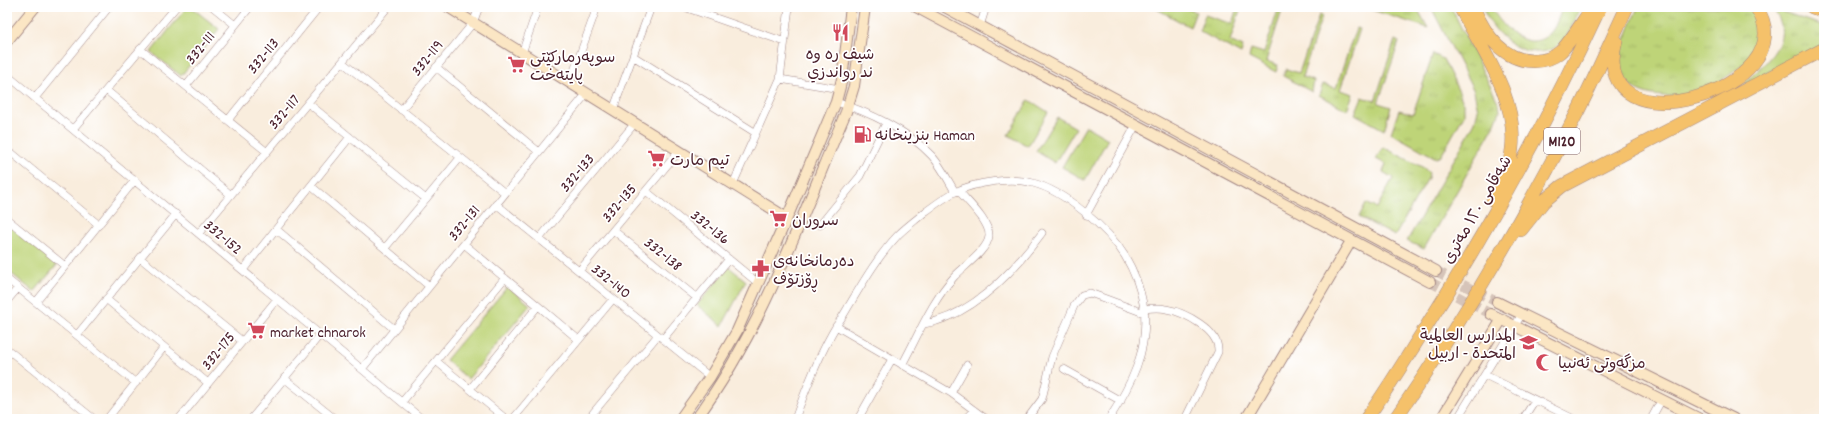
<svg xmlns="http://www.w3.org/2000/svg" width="1831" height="426" viewBox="0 0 1831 426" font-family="Dekko,'Playpen Sans Arabic',sans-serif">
<defs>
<pattern id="grass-tufts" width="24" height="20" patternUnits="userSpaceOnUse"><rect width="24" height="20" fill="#bed478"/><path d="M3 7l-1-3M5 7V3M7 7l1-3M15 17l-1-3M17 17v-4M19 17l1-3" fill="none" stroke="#a5b668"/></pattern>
</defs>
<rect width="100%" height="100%" fill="#fff"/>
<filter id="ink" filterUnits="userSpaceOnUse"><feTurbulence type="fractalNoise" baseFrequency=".025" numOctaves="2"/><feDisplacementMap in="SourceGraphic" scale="8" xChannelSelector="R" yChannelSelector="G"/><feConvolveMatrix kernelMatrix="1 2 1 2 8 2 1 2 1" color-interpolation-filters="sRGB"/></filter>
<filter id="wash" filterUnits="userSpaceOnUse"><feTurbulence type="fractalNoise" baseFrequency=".012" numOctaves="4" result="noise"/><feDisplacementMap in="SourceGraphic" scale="16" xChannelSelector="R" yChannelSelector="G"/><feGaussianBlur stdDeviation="0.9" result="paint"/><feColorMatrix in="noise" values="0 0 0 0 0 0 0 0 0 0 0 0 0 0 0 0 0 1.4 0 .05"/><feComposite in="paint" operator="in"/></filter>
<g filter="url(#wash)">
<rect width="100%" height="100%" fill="#f9eddd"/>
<path fill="url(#grass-tufts)" stroke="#847a52" d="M1153 7H1182L1196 12 1190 27Z
M1237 7H1241L1230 41 1243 47 1241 54 1199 31 1205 15 1232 24Z
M1279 7H1283L1266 61 1278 65 1276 72 1249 58 1251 49 1264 53Z
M1363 7 1417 8 1428 28Z
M1431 7H1451L1499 104 1500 111 1494 126 1424 249 1407 241 1463 144 1475 122 1478 110 1474 91Z
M1482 7H1491C1502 27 1529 56 1551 32 1557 25 1559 15 1563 7H1581C1574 21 1569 37 1557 46 1551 51 1543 52 1536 52 1510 51 1492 29 1482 7Z
M1638 7H1750L1758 15C1758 24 1761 37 1758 46 1753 63 1708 91 1690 94 1667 99 1623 98 1620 65 1619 49 1632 22 1638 7Z
M1772 8 1824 26V44L1741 86C1757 70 1789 48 1780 22 1779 17 1775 12 1772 8Z
M1319 15 1322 16 1302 77 1314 81 1312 92 1283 76 1286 69 1299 73Z
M1356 28 1360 29 1340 90 1353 94 1347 110 1319 95 1323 84 1336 88Z
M1395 40 1399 42 1378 103 1391 107 1384 130 1355 114 1362 97 1375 101Z
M1433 54 1443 59 1459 92 1464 106V115L1441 156 1436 158 1391 133 1399 110 1413 114Z
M1383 147 1424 168 1429 173 1428 178 1395 236 1359 217 1366 203 1377 208 1393 178 1383 172 1386 164 1376 159Z"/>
<path fill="#bed478" stroke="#847a52" d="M187 7H191L219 29 181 76 151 52Z
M1029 100 1048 112 1028 146 1008 135Z
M1057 117 1076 128 1055 163 1036 151Z
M1086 126 1108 139 1085 180 1062 167Z
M7 224 57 265 34 292 7 270Z
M729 267 746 281 722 326 697 305Z
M508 286 530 305 468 379 446 360Z"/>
</g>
<g filter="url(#ink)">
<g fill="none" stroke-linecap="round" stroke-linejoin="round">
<path stroke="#d6c4b9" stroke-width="10" stroke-dasharray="10 5" stroke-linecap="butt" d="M1436 271 1497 302
M1430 282 1491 314"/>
<defs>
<path id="street" d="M213 7 235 25
M684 7 785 42
M980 26 986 7
M140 49 267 152
M522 53 538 7
M633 56 756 133
M342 62 505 193
M436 67 539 152
M7 75 422 419
M780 79 840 89
M570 82 597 7
M186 86 250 7
M106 90 231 195
M35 98 109 7
M836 102C867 111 909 131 932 156 941 166 948 180 955 192
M308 103 426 199
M401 110 473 23 479 7
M613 110 651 7
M228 120 319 7
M73 129 176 7
M7 149 99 225
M733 184 780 79 789 7
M311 186 429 286
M646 191 758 283
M496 204 710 377
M1086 215 1136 125
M7 219 65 266
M820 225 860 176 886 123
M276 229 394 329
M613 230 697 298
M199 233 388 7
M539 239 635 123
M464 244 579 340
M385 248 460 158
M140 258 242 341
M243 270 350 137
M579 271 679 151
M7 279 136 383
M106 299 208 383
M7 301 18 288
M36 302 135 180
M1144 309C1151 308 1159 307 1166 309 1184 312 1220 330 1218 352L1185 419
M924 324C972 316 1014 271 1042 233
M836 326 951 393 986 419
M77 335 176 214
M663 339 729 259
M7 349 94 419
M436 361 506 419
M902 365C918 336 931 302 954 277 963 267 988 250 989 236 990 222 967 201 959 191
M362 369 587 93
M1064 369 1121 401
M1485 375 1574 419
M284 378 335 419
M470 389 538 306
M951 393 967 365
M402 402 505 278
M7 418 8 419
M107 419 164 347
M179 419 277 299
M251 419 320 335
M513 419 613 299
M588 419 658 335
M795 419C805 391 816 363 830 337 835 327 842 318 847 309 862 284 877 257 898 235 906 227 916 220 925 212 935 205 945 197 955 192 976 182 1011 177 1033 183 1064 191 1108 228 1125 256 1134 271 1141 291 1144 308 1149 350 1131 385 1109 419
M858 419 892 359
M965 419 974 410
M1027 419 1042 399 1052 357 1074 306 1082 295 1090 293 1144 313
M1457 419 1522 314
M1523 419 1535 400
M1651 419 1662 399"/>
<path id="secondary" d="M448 7 787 218
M916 7 1430 282
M945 7 1436 271
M7 41 35 7
M1497 302 1734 419
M1491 314 1700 419
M680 419 710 377 737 331 787 218 836 102 842 79 851 7
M696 419C764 327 801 217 846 112L854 86 865 7
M1246 419 1351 241
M1441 419 1502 319"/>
<path id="highway" d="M1460 7C1482 50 1518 98 1512 149 1510 167 1501 184 1493 200
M1473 7C1484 33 1503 61 1534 61 1543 61 1553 58 1560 52 1570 43 1584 19 1593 7
M1812 7 1824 11
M1616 41C1585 155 1812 89 1756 7
M1521 230 1544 201 1562 186 1824 49
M1366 419C1385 393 1402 365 1419 338 1487 232 1547 122 1600 7
M1395 419C1463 320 1525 216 1579 109 1596 75 1611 41 1627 7"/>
</defs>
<use href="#street" stroke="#a28684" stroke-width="8"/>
<use href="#secondary" stroke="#a28684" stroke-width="12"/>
<use href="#highway" stroke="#a28684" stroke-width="14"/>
<use href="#street" stroke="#fff" stroke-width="7"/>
<use href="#secondary" stroke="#fbe6c4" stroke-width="10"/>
<use href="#highway" stroke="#f5c16b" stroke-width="13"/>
</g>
</g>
<defs>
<symbol id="restaurant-bare" viewBox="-9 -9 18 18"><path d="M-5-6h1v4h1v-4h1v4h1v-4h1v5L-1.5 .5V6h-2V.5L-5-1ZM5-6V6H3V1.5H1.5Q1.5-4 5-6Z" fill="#d1495b" stroke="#fff" stroke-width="2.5" paint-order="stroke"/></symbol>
<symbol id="supermarket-bare" viewBox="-9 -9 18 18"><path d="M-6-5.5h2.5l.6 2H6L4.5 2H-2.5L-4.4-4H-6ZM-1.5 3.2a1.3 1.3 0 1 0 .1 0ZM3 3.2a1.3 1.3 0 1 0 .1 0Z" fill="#d1495b" stroke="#fff" stroke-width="2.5" paint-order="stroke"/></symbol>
<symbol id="fuel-bare" viewBox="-9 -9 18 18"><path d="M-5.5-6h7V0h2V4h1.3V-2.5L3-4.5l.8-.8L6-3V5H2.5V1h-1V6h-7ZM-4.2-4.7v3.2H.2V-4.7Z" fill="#d1495b" stroke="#fff" stroke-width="2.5" paint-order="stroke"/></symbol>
<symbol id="pharmacy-bare" viewBox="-9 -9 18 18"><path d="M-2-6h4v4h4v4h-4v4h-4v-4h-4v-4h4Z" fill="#d1495b" stroke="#fff" stroke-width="2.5" paint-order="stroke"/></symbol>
<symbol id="school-bare" viewBox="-9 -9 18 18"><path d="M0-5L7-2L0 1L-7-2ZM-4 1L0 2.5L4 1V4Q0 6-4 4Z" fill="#d1495b" stroke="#fff" stroke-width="2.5" paint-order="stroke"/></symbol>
<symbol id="mosque-bare" viewBox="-9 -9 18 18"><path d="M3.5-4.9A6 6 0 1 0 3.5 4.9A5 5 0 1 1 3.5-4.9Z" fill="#d1495b" stroke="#fff" stroke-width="2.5" paint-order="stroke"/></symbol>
</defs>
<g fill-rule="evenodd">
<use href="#restaurant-bare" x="828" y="20" width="25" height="25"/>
<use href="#supermarket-bare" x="504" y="52" width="25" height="25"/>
<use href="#fuel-bare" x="850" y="122" width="25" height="25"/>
<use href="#supermarket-bare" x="644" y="146" width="25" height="25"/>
<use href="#supermarket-bare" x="766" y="206" width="25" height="25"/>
<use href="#pharmacy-bare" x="748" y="256" width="25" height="25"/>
<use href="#supermarket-bare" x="244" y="318" width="25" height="25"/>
<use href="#school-bare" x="1516" y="330" width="25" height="25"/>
<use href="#mosque-bare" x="1532" y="350" width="25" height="25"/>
</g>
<g text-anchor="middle" stroke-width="3.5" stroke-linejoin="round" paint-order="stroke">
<rect fill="#fff" stroke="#80626b" stroke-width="1" x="1544" y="128" width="36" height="26" rx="3"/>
<g font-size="15" font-weight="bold" fill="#4a1f2b">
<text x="1562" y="146">M120</text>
</g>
<g font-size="16" fill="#4a1f2b" stroke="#fff">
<text transform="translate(199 47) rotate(-51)" y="6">332-111</text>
<text transform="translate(262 55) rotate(-51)" y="6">332-113</text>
<text transform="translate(426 57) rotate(-51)" y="6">332-119</text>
<text transform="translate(283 111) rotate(-50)" y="6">332-117</text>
<text transform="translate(576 172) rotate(-50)" y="6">332-133</text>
<text transform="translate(618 202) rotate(-50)" y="6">332-135</text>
<text transform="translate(1476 209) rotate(-60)" y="6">شەقامی ١٢٠ مەتری</text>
<text transform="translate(463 222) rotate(-51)" y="6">332-131</text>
<text transform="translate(711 226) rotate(39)" y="6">332-136</text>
<text transform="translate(224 236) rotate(40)" y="6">332-152</text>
<text transform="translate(664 253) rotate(39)" y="6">332-138</text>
<text transform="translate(612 280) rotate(39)" y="6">332-140</text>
<text transform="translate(217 350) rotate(-51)" y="6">332-175</text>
</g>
<g font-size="16" fill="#4a1f2b" stroke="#fff" text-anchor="start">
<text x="840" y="59" text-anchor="middle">شيف ره وه<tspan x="840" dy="18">ند رواندزي</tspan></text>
<text x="530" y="62">سوپەرمارکێتی<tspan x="530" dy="18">پایتەخت</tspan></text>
<text x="875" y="140">بنزینخانە Haman</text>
<text x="670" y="165">تيم مارت</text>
<text x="792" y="225">سروران</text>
<text x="773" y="266">دەرمانخانەی<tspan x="773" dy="18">ڕۆزتۆف</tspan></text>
<text x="270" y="337">market chnarok</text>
<text x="1516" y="340" text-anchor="end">المدارس العالمية<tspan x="1516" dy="18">المتحدة - اربيل</tspan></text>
<text x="1558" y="368">مزگەوتی ئەنبیا</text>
</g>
</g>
<rect width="1831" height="426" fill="none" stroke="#fff" stroke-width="24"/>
</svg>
